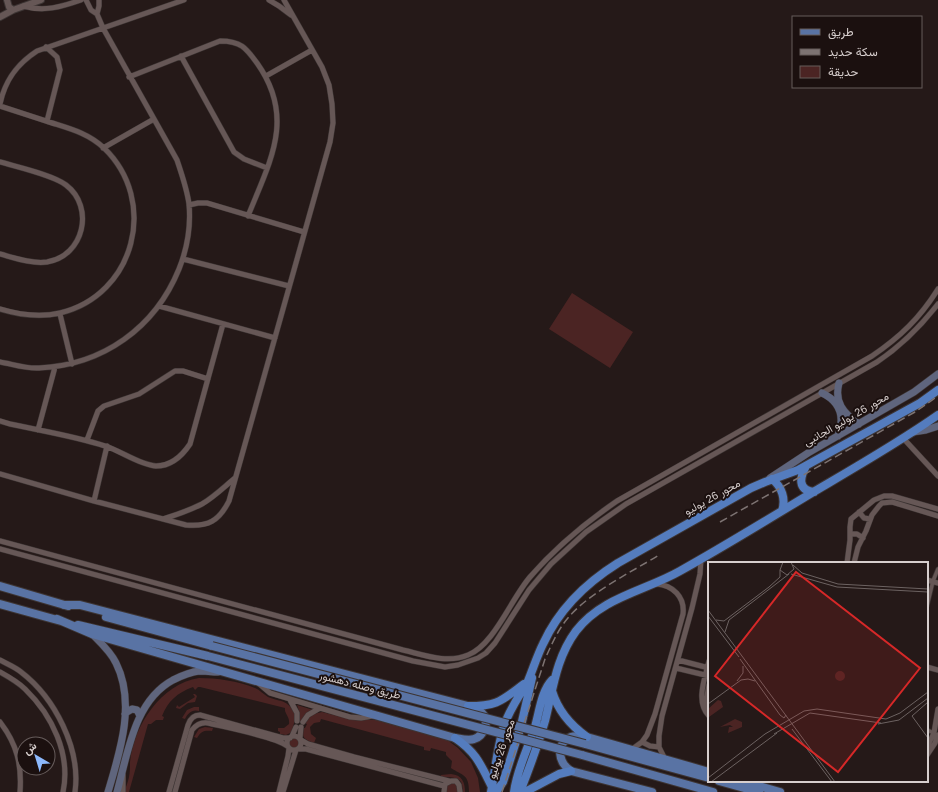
<svg xmlns="http://www.w3.org/2000/svg" width="938" height="792" viewBox="0 0 938 792" font-family="Arial,Vazirmatn,sans-serif">
<rect width="100%" height="100%" fill="#251918"/>
<path fill="#4b2423" d="M572 293 633 332 610 368 549 329Z
M199 678C217 678 238 681 255 688 260 690 263 694 268 697 283 703 285 698 296 714L292 732 286 735 280 734V732L278 731V728H284L289 724C290 716 284 714 285 708L200 687H198L195 690 193 687C177 693 168 701 162 716L164 717 163 720H156L151 724H148L129 792H124C126 787 128 782 129 777 130 772 130 767 130 762 134 725 161 684 199 678Z
M193 694H195L197 696 195 702 188 703 180 709 176 708 177 705 179 707 195 697Z
M297 705 313 710 302 722 299 721 300 714Z
M194 707H199V711C192 709 188 713 185 719L182 718 187 710Z
M322 712 354 720H376L446 739 458 748 471 762 478 778 480 792H469C469 774 463 776 451 768L452 761 446 755V752L431 748 430 751 424 750V747L321 719 320 722 314 723 310 727 311 734 316 738 314 743C305 740 301 738 304 728H305L307 724 305 723 309 717 314 714Z
M205 727 213 728 212 731C205 730 201 731 197 738L194 737 199 729Z
M289 743a5 5 0 1 1 10 0a5 5 0 1 1-10 0Z
M451 774C462 775 465 782 465 792H462C465 775 451 778 441 777V775Z
M454 783 457 786V792H446L447 784Z"/>
<g fill="none" stroke-linecap="round" stroke-linejoin="round">
<defs>
<path id="pedestrian" d="M927 606 933 581 938 569
M927 730 934 733"/>
<path id="minor" d="M86 0 91 10 97 14
M269 0 279 6 291 15
M23 6C44 12 61 7 81 0
M46 47 57 57 60 70 47 121
M181 56 234 152 244 159 267 168
M266 76 312 50
M129 77 220 41C241 41 246 48 257 63 296 118 270 161 248 216
M0 104C5 80 17 64 37 51L184 0
M0 106C15 111 31 116 46 121 67 128 87 132 104 148 159 201 135 295 60 313 39 318 20 315 0 309
M103 148 154 119
M0 162C17 167 53 175 66 185 95 207 84 256 47 262 32 264 15 258 0 254
M189 205 198 203H207L304 232
M183 259 289 286
M159 306 275 338
M60 314 72 364
M0 362C12 364 26 369 39 368 103 365 155 328 179 269 187 249 191 226 189 204 187 189 182 175 177 160L103 28 97 14 99 6V0
M0 421 10 424C42 431 74 436 105 446 121 451 140 465 156 466 172 466 182 456 190 444L223 324
M38 430 55 367
M903 438 938 476
M87 440 98 411 104 406 139 394 175 371H183L208 379
M0 474 94 501 186 525C208 527 219 521 229 501L330 142 333 123 332 104 329 85 322 67 284 0
M94 501 107 446
M859 512 864 518 870 519
M163 519C176 515 190 510 202 504 214 497 224 487 235 478
M851 534H857L863 538
M0 541 403 650C424 655 447 664 468 655 494 645 511 599 530 577 556 547 585 523 617 501L872 356C900 337 920 318 938 289
M0 549 413 661 445 667 458 665 478 658 486 653 495 643 529 590 551 564 586 532 626 504 877 362C901 346 920 327 938 304
M847 563 850 540V527L851 519 874 500 884 496H892L938 509
M854 563 858 547 866 531 872 515 879 506 882 503 892 502 938 516
M927 580 938 583
M0 660C7 664 15 667 21 672 55 698 81 749 75 792
M678 660 709 668
M709 661C705 678 695 702 709 716
M927 667 938 670
M676 668 709 676
M0 672C9 677 18 682 25 689 52 715 71 754 63 792
M257 682 270 693 350 717 361 718 373 716
M709 685 706 701 709 709
M290 700 297 713V721
M0 722C17 744 22 765 20 792
M303 722 308 715 320 708
M287 743a7 7 0 1 1 14 0a7 7 0 1 1-14 0Z
M292 736 296 727
M300 738 301 727
M301 740 308 744 354 757 449 781
M642 742 650 746 659 747
M927 747 934 733 938 709
M299 749H306L444 786
M631 750 642 742 647 735 655 714 683 614C685 597 673 585 656 584
M927 755 935 743 938 735
M665 759 659 747V736L662 716 692 608 700 574 701 559
M123 775V792
M169 792 188 725C190 719 194 715 200 715L283 738H290
M175 792 192 730C196 725 202 722 208 723 224 727 277 737 287 746
M279 792 288 756 289 748
M283 792 296 750
M444 792 445 784 451 781H456L459 785 460 792"/>
<path id="tertiary" d="M7 0 9 7 13 10
M0 17 13 10 41 0"/>
<path id="secondary" d="M839 383C834 402 843 413 859 424
M822 393C841 402 845 417 838 436
M913 432 926 430 938 426
M770 478 808 453 914 392 938 374
M92 634C101 643 111 652 116 663 136 703 120 752 108 792
M125 714 127 712 132 709 137 710 140 716
M117 792C128 753 134 701 173 680 181 676 190 672 199 671 205 671 212 672 218 672"/>
<path id="primary" d="M0 586 68 606
M0 604 61 621
M106 617 212 646
M57 619 92 634 455 738C461 739 469 741 474 739 484 736 490 721 482 713 478 710 472 708 468 706L80 605H64
M78 625 208 656
M585 744 709 778
M582 755 713 792
M719 781 759 792
M741 781 780 792
M652 792 571 771C558 763 555 743 571 737 576 735 582 737 587 737L709 772"/>
<path id="trunk" d="M806 466C800 477 797 490 814 492
M772 479C782 487 786 499 782 511
M552 691C558 711 570 725 587 737
M468 706C498 706 501 701 524 684
M455 738C476 752 481 765 492 787
M491 792C495 771 497 750 503 729 508 711 519 697 528 681 533 669 537 656 543 644 559 609 586 583 618 563L751 488 765 482 798 470 920 403 938 390
M496 792 503 782 521 726 532 678
M514 792C517 770 527 750 534 730 539 715 541 691 552 680
M520 792C529 769 538 745 545 721 553 689 556 658 576 631 602 597 645 591 680 571 725 546 770 518 815 491 856 467 898 443 938 415
M525 792 559 774 571 771"/>
</defs>
<use href="#pedestrian" stroke="#3d3534" stroke-width="5"/>
<use href="#minor" stroke="#3d3534" stroke-width="6"/>
<use href="#tertiary" stroke="#3d3534" stroke-width="8"/>
<use href="#secondary" stroke="#3d3534" stroke-width="8"/>
<use href="#primary" stroke="#3d3534" stroke-width="10"/>
<use href="#trunk" stroke="#3d3534" stroke-width="10"/>
<use href="#pedestrian" stroke="#665756" stroke-width="3.5"/>
<use href="#minor" stroke="#665756" stroke-width="5"/>
<use href="#tertiary" stroke="#665756" stroke-width="6"/>
<use href="#secondary" stroke="#5f657d" stroke-width="7"/>
<use href="#primary" stroke="#5973a4" stroke-width="8"/>
<use href="#trunk" stroke="#547cbe" stroke-width="8"/>
<path stroke="#7d7372" stroke-width="1.5" stroke-dasharray="8 4" stroke-linecap="butt" d="M720 522 915 412 938 396
M502 792 545 659C551 646 556 634 564 623 584 595 630 573 659 555"/>
<defs>
<path id="primary-bridge" d="M212 646 585 744
M208 656 582 755"/>
</defs>
<use href="#primary-bridge" stroke="#3d3534" stroke-width="10" stroke-linecap="butt"/>
<use href="#primary-bridge" stroke="#5973a4" stroke-width="8"/>
</g>
<g text-anchor="middle" stroke-width="4" stroke-linejoin="round" paint-order="stroke">
<g font-size="11" fill="#d7cfce" stroke="#1b100f">
<text transform="translate(846 419) rotate(-30)" y="4">محور 26 يوليو الجانبى</text>
<text transform="translate(712 497) rotate(-29)" y="4">محور 26 يوليو</text>
<text transform="translate(360 685) rotate(14)" y="4">طريق وصله دهشور</text>
<text transform="translate(501 749) rotate(-71)" y="4">محور 26 يوليو</text>
</g>
</g>
<g transform="translate(708 562)">
<rect width="220" height="220" fill="#251918"/>
<path d="M127 114a5 5 0 1 1 10 0a5 5 0 1 1-10 0ZM10 138 13 139 15 145 1 155 0 147ZM27 157 34 160V165L20 171 21 165H25L22 163 12 165Z" fill="#4b2423"/>
<path fill="none" stroke="#6c6261" stroke-width="1" d="M75 0 72 8 79 13 86 7 83 0M85 3 94 11 130 22 220 27M83 12 129 25 220 30M0 48 127 220M0 54 31 95M8 58 16 59 61 25 72 15V8M17 70 21 58 81 12M32 97 72 153 76 156 78 153M29 119 35 111V104M220 140 204 154 220 176M0 142 33 118 40 117 47 119M170 162 191 158 220 136M84 167 124 220M66 172 102 151 173 161M0 216 57 172 96 149 109 147 178 157 192 151 220 130M3 220 69 171"/>
<path fill="#d62828" fill-opacity="0.15" stroke="#d62828" stroke-width="2" d="M88 10 212 106 130 210 7 114Z"/>
<rect width="220" height="220" fill="none" stroke="#d7cfce" stroke-width="2"/>
</g>
<rect x="792" y="16" width="130" height="72" fill="#1b100f" stroke="#665c5b"/>
<rect x="800" y="29" width="20" height="6" fill="#5973a4" stroke="#665c5b"/>
<text x="828" y="36" font-size="12" fill="#d7cfce">طريق</text>
<rect x="800" y="49" width="20" height="6" fill="#7d7372" stroke="#665c5b"/>
<text x="828" y="56" font-size="12" fill="#d7cfce">سكة حديد</text>
<rect x="800" y="66" width="20" height="12" fill="#4b2423" stroke="#665c5b"/>
<text x="828" y="76" font-size="12" fill="#d7cfce">حديقة</text>
<g transform="translate(36 756) rotate(322)"><circle r="19" fill="#1b100f" stroke="#665c5b"/>
<path d="M0-3L7 15L0 10L-7 15Z" fill="#8db9fc"/>
<text y="-6" font-size="11" font-weight="bold" text-anchor="middle" fill="#d7cfce">ش</text>
</g>
</svg>
